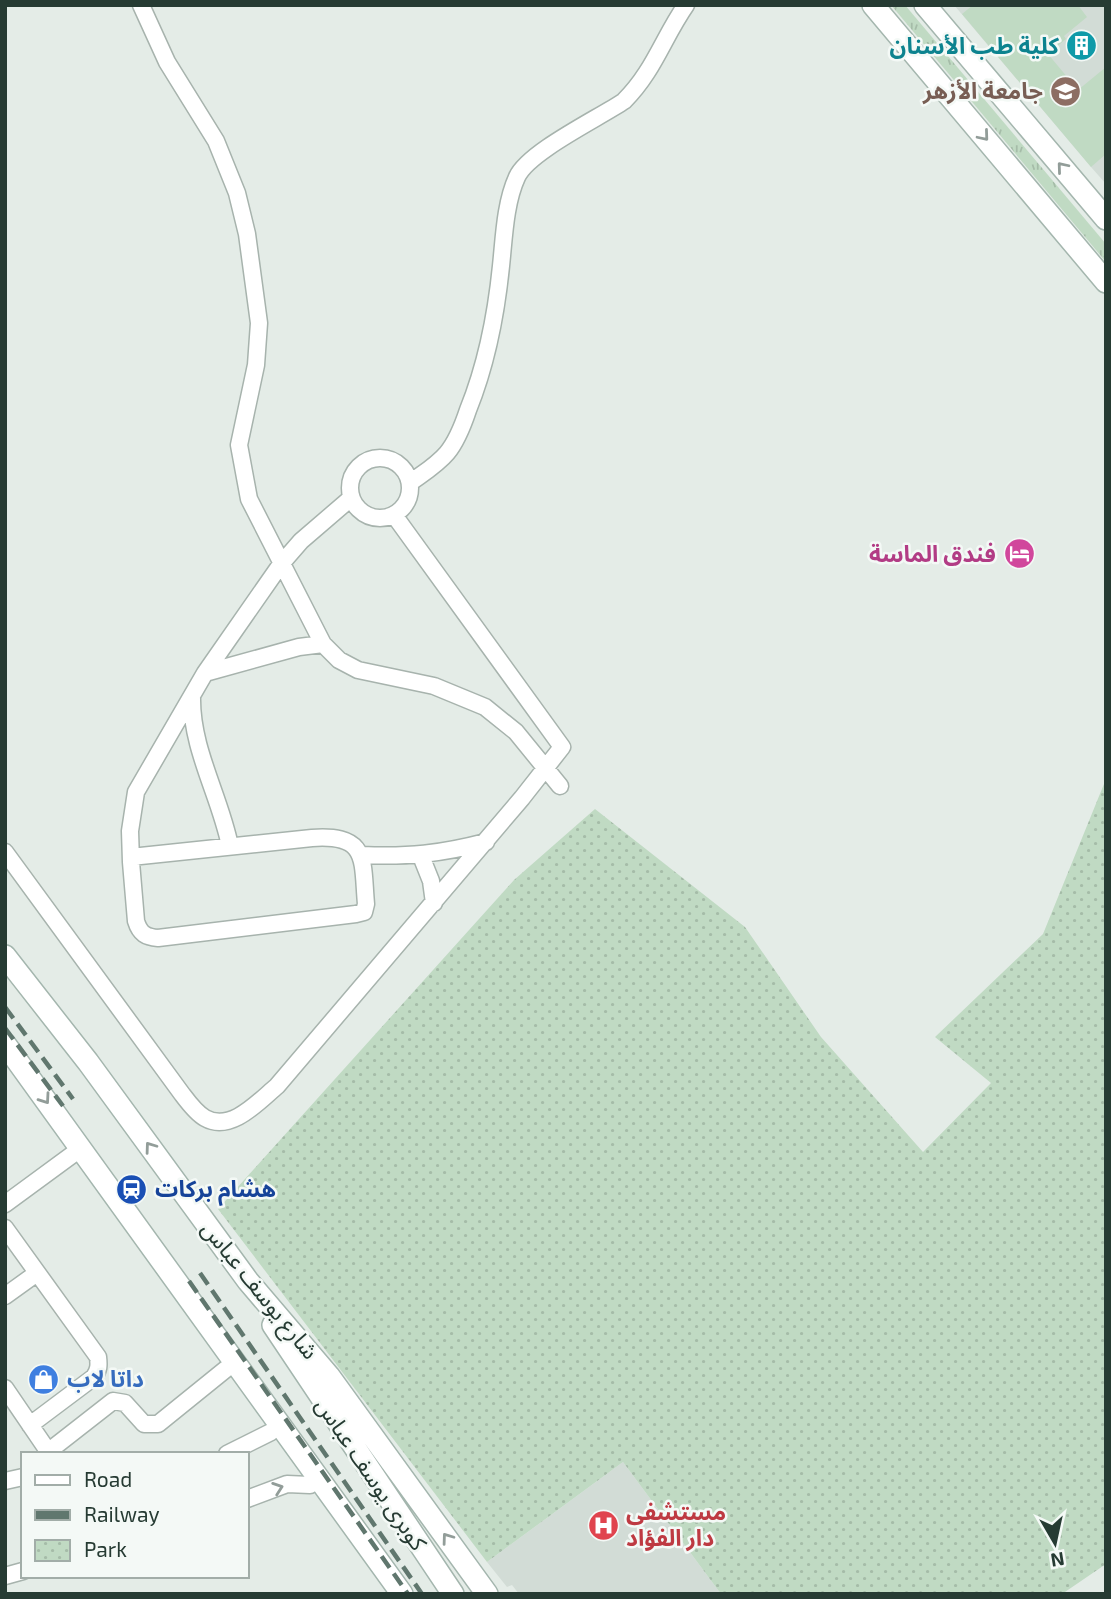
<svg xmlns="http://www.w3.org/2000/svg" width="1111" height="1599" viewBox="0 0 1111 1599" font-family="'Exo 2','Noto Sans Arabic',sans-serif">
<defs>
<pattern id="grass-tufts" width="24" height="20" patternUnits="userSpaceOnUse" patternTransform="scale(1.75)"><rect width="24" height="20" fill="#c0dac3"/><path d="M3 7l-1-3M5 7V3M7 7l1-3M15 17l-1-3M17 17v-4M19 17l1-3" fill="none" stroke="#a5bca8"/></pattern>
<pattern id="park-dots" width="8" height="8" patternUnits="userSpaceOnUse" patternTransform="scale(1.75)"><rect width="8" height="8" fill="#c0dac3"/><path d="M2 2h.1M6 6h.1" fill="none" stroke="#a5bca8" stroke-width="1.8" stroke-linecap="round"/></pattern>
</defs>
<rect width="100%" height="100%" fill="#e4ece7"/>
<path fill="#d2dcd6" d="M954 5H1106V184L1091 167Z
M623 1462 721 1594H519L512 1585 507 1587 487 1562Z"/>
<path fill="url(#grass-tufts)" d="M891 5H905L1106 244V262Z"/>
<path fill="url(#park-dots)" d="M1106 779V1564L1062 1594H721L623 1462 487 1562 218 1209 514 880 595 809 745 927 821 1037 923 1152 991 1083 935 1037 1043 934Z"/>
<path fill="#c0dac3" d="M973 5H1078L1087 17 1064 36 1066 39 1048 54 1078 90 1106 67V154L1091 167 962 14Z"/>
<g fill="none" stroke-linecap="round" stroke-linejoin="round">
<defs>
<path id="street" d="M141 5 167 62 216 141 237 193 247 234 259 323 256 365 239 445 249 499 323 644 339 660 358 670 434 686 485 707 516 732 560 786
M350 488a30 30 0 1 1 60 0a30 30 0 1 1-60 0Z
M410 483C422 474 437 465 447 453 457 441 463 425 468 410 487 363 496 316 501 266 504 238 505 203 517 177 528 152 599 118 624 101 654 71 663 38 686 5
M205 673 299 647 323 644
M192 697C191 749 220 796 230 846
M5 852 182 1094C188 1102 196 1113 205 1118 231 1133 259 1101 277 1086L522 798 562 747 394 515
M362 855C408 857 440 854 486 842
M421 856 431 881 434 903
M131 857 312 838C369 834 362 860 366 904L364 912 356 914 158 938C146 937 140 934 136 921L131 862 130 831 136 792 205 673 281 564 301 541 351 498
M5 1204 80 1149
M5 1228 98 1357C99 1365 99 1370 94 1377L30 1425
M5 1296 37 1273
M5 1388 50 1454
M49 1451 113 1401 125 1403 144 1424H158L226 1369
M227 1454 271 1432
M5 1481 23 1477
M247 1499 287 1484 310 1485
M5 1576 23 1571"/>
<path id="secondary" d="M873 5 1106 282
M925 5 1106 219
M5 956 88 1062 248 1281 329 1376 487 1594
M5 1044 402 1594
M273 1325 453 1594"/>
</defs>
<use href="#street" stroke="#a7b3ad" stroke-width="19"/>
<use href="#secondary" stroke="#a4b6ae" stroke-width="24"/>
<use href="#street" stroke="#fff" stroke-width="16"/>
<use href="#secondary" stroke="#fff" stroke-width="21"/>
<path stroke="#60776e" stroke-width="4.5" stroke-dasharray="14 7" stroke-linecap="butt" d="M5 1007 73 1099
M5 1028 63 1106
M200 1273 422 1594
M189 1281 408 1594"/>
</g>
<defs><path id="oneway-chevron" d="M-2-3.5L2.5 0L-2 3.5" fill="none" stroke-width="1.6" stroke-linecap="round" stroke-linejoin="round" transform="scale(1.75)"/></defs>
<g stroke="#929d99">
<use href="#oneway-chevron" transform="translate(984 136) rotate(50)"/>
<use href="#oneway-chevron" transform="translate(1062 167) rotate(-130)"/>
<use href="#oneway-chevron" transform="translate(45 1099) rotate(55)"/>
<use href="#oneway-chevron" transform="translate(150 1147) rotate(-126)"/>
<use href="#oneway-chevron" transform="translate(278 1488) rotate(-19)"/>
<use href="#oneway-chevron" transform="translate(447 1538) rotate(-126)"/>
</g>
<defs>
<symbol id="building-disc" viewBox="-11 -11 22 22"><circle r="9.5" fill="#0f9aa8" stroke="#f4f9f6"/><path d="M-4-6H4V6H1V3H-1V6H-4ZM-2.5-4.3h1.7v1.8h-1.7ZM.8-4.3h1.7v1.8H.8ZM-2.5-1h1.7V.8h-1.7ZM.8-1h1.7V.8H.8Z" fill="#fff"/></symbol>
<symbol id="university-disc" viewBox="-11 -11 22 22"><circle r="9.5" fill="#8d6e63" stroke="#f4f9f6"/><path d="M0-5L7-2L0 1L-7-2ZM-4 1L0 2.5L4 1V4Q0 6-4 4Z" fill="#fff"/></symbol>
<symbol id="hotel-disc" viewBox="-11 -11 22 22"><circle r="9.5" fill="#d1479c" stroke="#f4f9f6"/><path d="M-6-4.5h1.5V1H6V5H4.5V3h-9V5H-6ZM-4 0a1.8 1.8 0 1 1 3.6 0ZM.5 0V-2.5h3Q6-2.5 6 0Z" fill="#fff"/></symbol>
<symbol id="station-disc" viewBox="-11 -11 22 22"><circle r="9.5" fill="#1a4fb4" stroke="#f4f9f6"/><path d="M-3-6H3Q5-6 5-4V2Q5 4 3 4L4.5 6H3L1.5 4h-3L-3 6H-4.5L-3 4Q-5 4-5 2V-4Q-5-6-3-6ZM-3.5-4v3h7v-3ZM-3.5 1v1.5H-2V1ZM2 1v1.5H3.5V1Z" fill="#fff"/></symbol>
<symbol id="shop-disc" viewBox="-11 -11 22 22"><circle r="9.5" fill="#3f7fe0" stroke="#f4f9f6"/><path d="M-5-2.5h2.3a2.7 3.5 0 0 1 5.4 0H5L5.5 6h-11ZM-1.5-2.5h3a1.5 2.3 0 0 0-3 0Z" fill="#fff"/></symbol>
<symbol id="hospital-disc" viewBox="-11 -11 22 22"><circle r="9.5" fill="#e0444e" stroke="#f4f9f6"/><path d="M-5-5h3v3.5h4V-5h3V5h-3V1.5h-4V5h-3Z" fill="#fff"/></symbol>
</defs>
<g fill-rule="evenodd">
<use href="#building-disc" x="1064" y="28" width="35" height="35"/>
<use href="#university-disc" x="1048" y="74" width="35" height="35"/>
<use href="#hotel-disc" x="1002" y="536" width="35" height="35"/>
<use href="#station-disc" x="114" y="1172" width="35" height="35"/>
<use href="#shop-disc" x="26" y="1362" width="35" height="35"/>
<use href="#hospital-disc" x="586" y="1508" width="35" height="35"/>
</g>
<g text-anchor="middle" stroke-width="5" stroke-linejoin="round" paint-order="stroke">
<g font-size="23" font-weight="bold" fill="#0d838f" stroke="#f4f9f6" text-anchor="end">
<text x="1059" y="54">كلية طب الأسنان</text>
</g>
<g font-size="23" font-weight="bold" fill="#785e54" stroke="#f4f9f6" text-anchor="end">
<text x="1043" y="99">جامعة الأزهر</text>
</g>
<g font-size="23" font-weight="bold" fill="#b23c85" stroke="#f4f9f6" text-anchor="end">
<text x="996" y="562">فندق الماسة</text>
</g>
<g font-size="23" font-weight="bold" fill="#164399" stroke="#f4f9f6" text-anchor="start">
<text x="155" y="1197">هشام بركات</text>
</g>
<g font-size="23" fill="#263b33" stroke="#f4f9f6">
<text transform="translate(260 1290) rotate(51)" y="8">شارع يوسف عباس</text>
<text transform="translate(371 1474) rotate(56)" y="8">كوبرى يوسف عباس</text>
</g>
<g font-size="23" font-weight="bold" fill="#366cbe" stroke="#f4f9f6" text-anchor="start">
<text x="67" y="1387">داتا لاب</text>
</g>
<g font-size="23" font-weight="bold" fill="#be3a42" stroke="#f4f9f6" text-anchor="start">
<text x="626" y="1520">مستشفى<tspan x="626" dy="26">دار الفؤاد</tspan></text>
</g>
</g>
<rect width="1111" height="1599" fill="none" stroke="#263b33" stroke-width="14"/>
<rect x="21" y="1452" width="228" height="126" fill="#f4f9f6" stroke="#a2ada8" stroke-width="2"/>
<rect x="35" y="1475" width="35" height="10" fill="#ffffff" stroke="#a2ada8" stroke-width="2"/>
<text x="84" y="1487" font-size="21" fill="#263b33">Road</text>
<rect x="35" y="1510" width="35" height="10" fill="#60776e" stroke="#a2ada8" stroke-width="2"/>
<text x="84" y="1522" font-size="21" fill="#263b33">Railway</text>
<rect x="35" y="1540" width="35" height="21" fill="url(#park-dots)" stroke="#a2ada8" stroke-width="2"/>
<text x="84" y="1557" font-size="21" fill="#263b33">Park</text>
<g transform="translate(1055 1543) rotate(171)" stroke="#f4f9f6" stroke-width="5" paint-order="stroke">
<path d="M0-5L12 26L0 18L-12 26Z" fill="#263b33"/>
<text y="-10" font-size="19" font-weight="bold" text-anchor="middle" fill="#263b33">N</text>
</g>
</svg>
